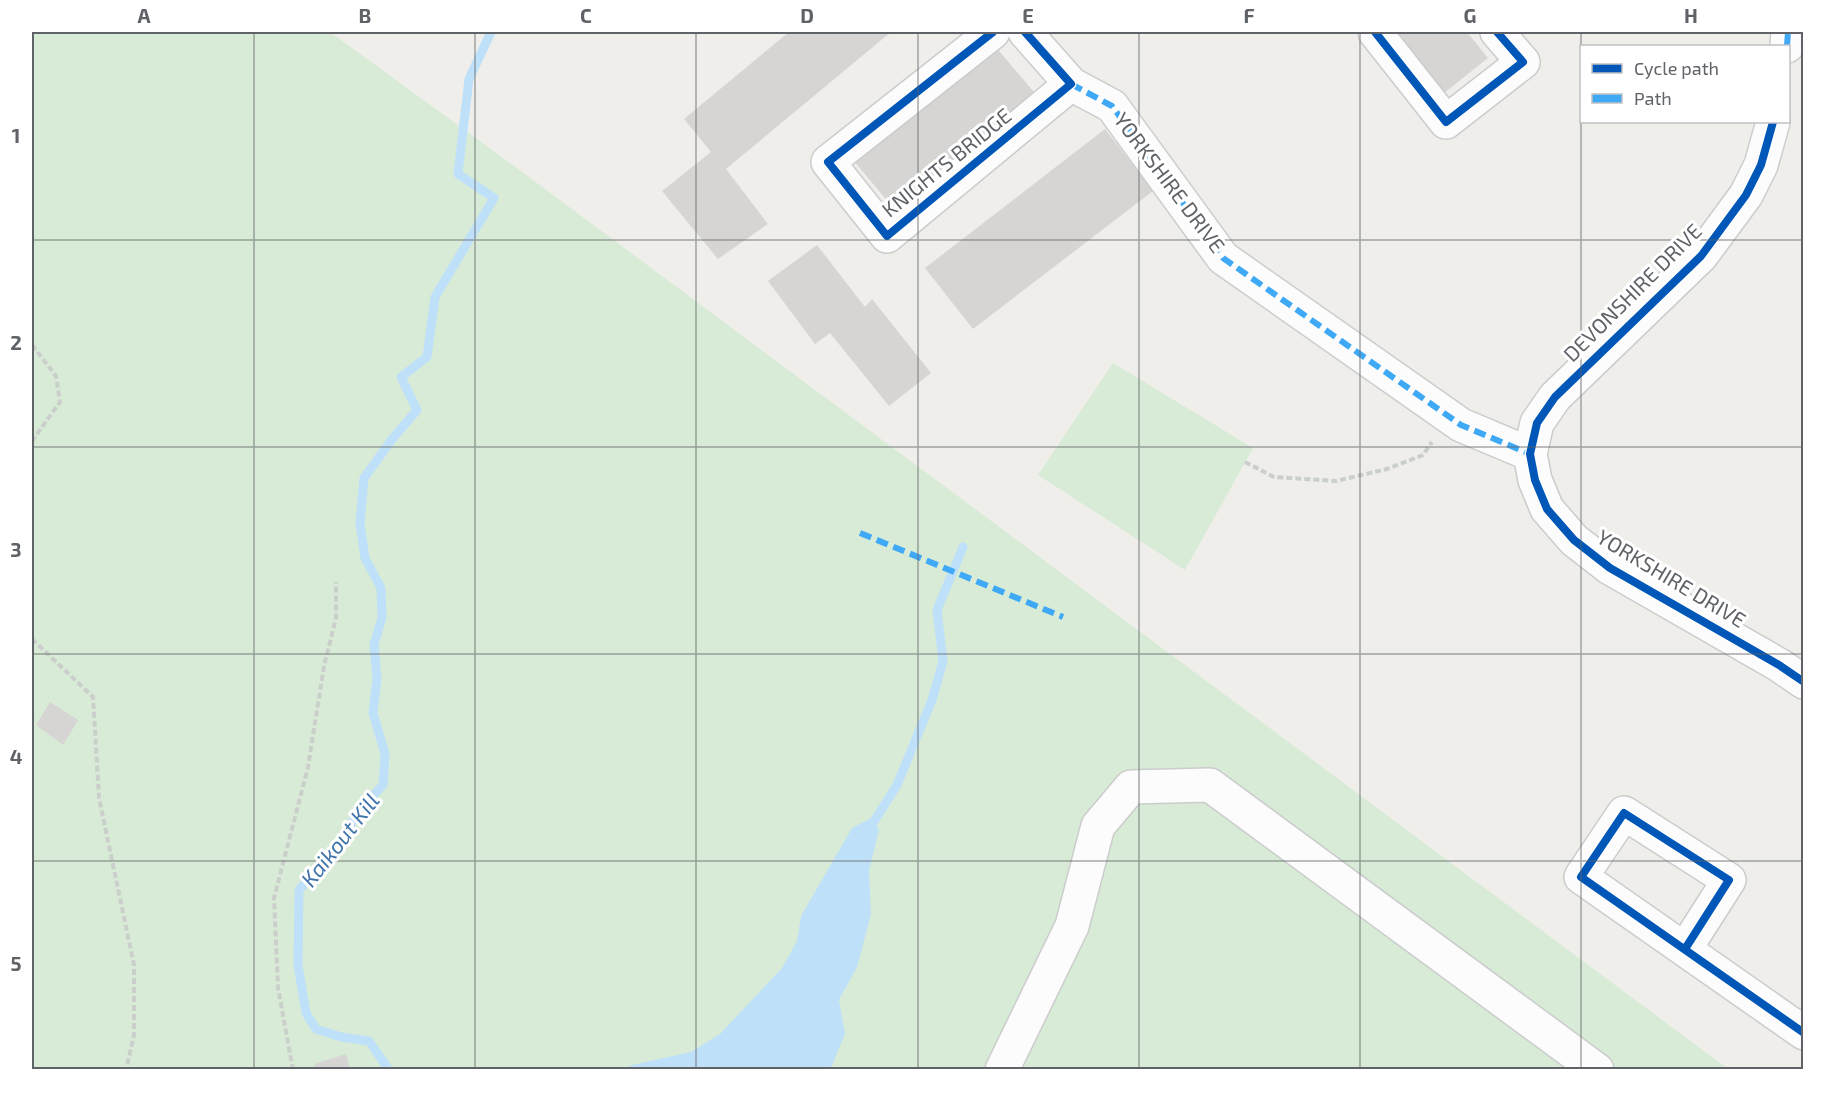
<svg xmlns="http://www.w3.org/2000/svg" width="1835" height="1101" viewBox="0 0 1835 1101" font-family="'Exo 2',sans-serif">
<rect width="100%" height="100%" fill="#efeeea"/>
<path fill="#d8ebd6" d="M32 32H330L514 166 1728 1069H32Z
M1113 363 1253 448 1185 570 1038 475Z"/>
<path fill="#bfe0f9" d="M871 818 879 830 869 871 871 914 857 967 839 1000 845 1033 832 1066 825 1070 625 1069 632 1065 691 1052 720 1034 782 968 797 941 801 916 852 828Z"/>
<g fill="none" stroke-linecap="round" stroke-linejoin="round">
<path stroke="#bfe0f9" stroke-width="9" d="M868 831 897 785 932 700 943 661 937 610 963 547
M389 1070 369 1041 341 1037 316 1029 306 1013 298 965 299 890 345 835 357 813 383 785 385 754 373 713 377 678 374 644 382 618 381 588 365 558 360 523 364 478 393 438 417 410 401 377 427 357 435 297 494 198 458 174 469 79 491 32"/>
</g>
<path fill="#d6d5d3" d="M789 32H891L726 169 768 224 718 259 662 191 711 152 684 119Z
M1395 32H1467L1488 58 1444 93Z
M993 44 1034 92 894 209 854 161Z
M1105 129 1153 191 973 329 925 268Z
M817 245 865 307 872 299 931 373 889 406 830 333 815 344 768 281Z
M50 702 78 720 63 745 36 725Z
M346 1054 350 1070H316L314 1064Z"/>
<g fill="none" stroke-linecap="round" stroke-linejoin="round">
<defs>
<path id="minor" d="M993 32 828 162 887 236 1071 84 1025 32
M1375 32 1446 122 1523 62 1497 32
M1787 46 1788 32
M1071 84 1112 106 1223 258 1461 425 1530 454
M1773 122 1761 165 1746 195 1701 256 1555 397 1537 423 1530 454 1535 480 1547 509 1574 540 1610 568 1779 665 1804 682
M1685 949 1729 880 1624 813 1581 877 1804 1033
M1002 1070 1072 926 1098 826 1131 787 1210 785 1597 1070"/>
</defs>
<use href="#minor" stroke="#cbcccc" stroke-width="36"/>
<path stroke="#cacfcc" stroke-width="4" stroke-dasharray="6 3" stroke-linecap="butt" d="M32 345 56 376 60 402 32 441
M1245 462 1274 477 1336 481 1387 469 1423 455 1432 442
M32 639 93 697 99 798 134 965V1035L126 1070
M293 1070 278 988 274 898 308 767 324 666 336 618V582"/>
<use href="#minor" stroke="#fdfcfc" stroke-width="33"/>
<path stroke="#3fa9f5" stroke-width="6" stroke-dasharray="12 6" stroke-linecap="butt" d="M1787 46 1788 32
M1071 84 1112 106 1223 258 1461 425 1530 454
M860 533 1063 617"/>
<defs>
<path id="cycleway" d="M993 32 828 162 887 236 1071 84 1025 32
M1375 32 1446 122 1523 62 1497 32
M1773 122 1761 165 1746 195 1701 256 1555 397 1537 423 1530 454 1535 480 1547 509 1574 540 1610 568 1779 665 1804 682
M1685 949 1729 880 1624 813 1581 877 1804 1033"/>
</defs>
<use href="#cycleway" stroke="#fff" stroke-width="11"/>
<use href="#cycleway" stroke="#0057b8" stroke-width="8"/>
</g>
<path fill="none" stroke="#5f6368" stroke-width="1.5" stroke-opacity="0.55" d="M254 32V1070M475 32V1070M696 32V1070M918 32V1070M1139 32V1070M1360 32V1070M1581 32V1070M32 240H1804M32 447H1804M32 654H1804M32 861H1804"/>
<g text-anchor="middle" stroke-width="6" stroke-linejoin="round" paint-order="stroke">
<g font-size="21" fill="#5f6368" stroke="#fff">
<text transform="translate(947 163) rotate(-39)" y="7">KNIGHTS BRIDGE</text>
<text transform="translate(1169 183) rotate(53)" y="7">YORKSHIRE DRIVE</text>
<text transform="translate(1633 293) rotate(-45)" y="7">DEVONSHIRE DRIVE</text>
<text transform="translate(1671 579) rotate(31)" y="7">YORKSHIRE DRIVE</text>
</g>
<g font-size="22" font-style="italic" fill="#4174aa" stroke="#fff">
<text transform="translate(340 840) rotate(-52)" y="8">Kaikout Kill</text>
</g>
</g>
<rect width="1835" height="1101" fill="none" stroke="#ffffff" stroke-width="66"/>
<rect x="1580" y="45" width="210" height="78" fill="#ffffff" stroke="#bfc1c3" stroke-width="1.5"/>
<rect x="1592" y="64" width="30" height="9" fill="#0057b8" stroke="#bfc1c3" stroke-width="1.5"/>
<text x="1634" y="75" font-size="18" fill="#5f6368">Cycle path</text>
<rect x="1592" y="94" width="30" height="9" fill="#3fa9f5" stroke="#bfc1c3" stroke-width="1.5"/>
<text x="1634" y="105" font-size="18" fill="#5f6368">Path</text>
<rect x="33" y="33" width="1769" height="1035" fill="none" stroke="#5f6368" stroke-width="2"/>
<g font-size="20" text-anchor="middle" font-weight="bold" fill="#5f6368">
<text x="144" y="23">A</text>
<text x="365" y="23">B</text>
<text x="586" y="23">C</text>
<text x="807" y="23">D</text>
<text x="1028" y="23">E</text>
<text x="1249" y="23">F</text>
<text x="1470" y="23">G</text>
<text x="1691" y="23">H</text>
<text x="16" y="143">1</text>
<text x="16" y="350">2</text>
<text x="16" y="557">3</text>
<text x="16" y="764">4</text>
<text x="16" y="971">5</text>
</g>
</svg>
